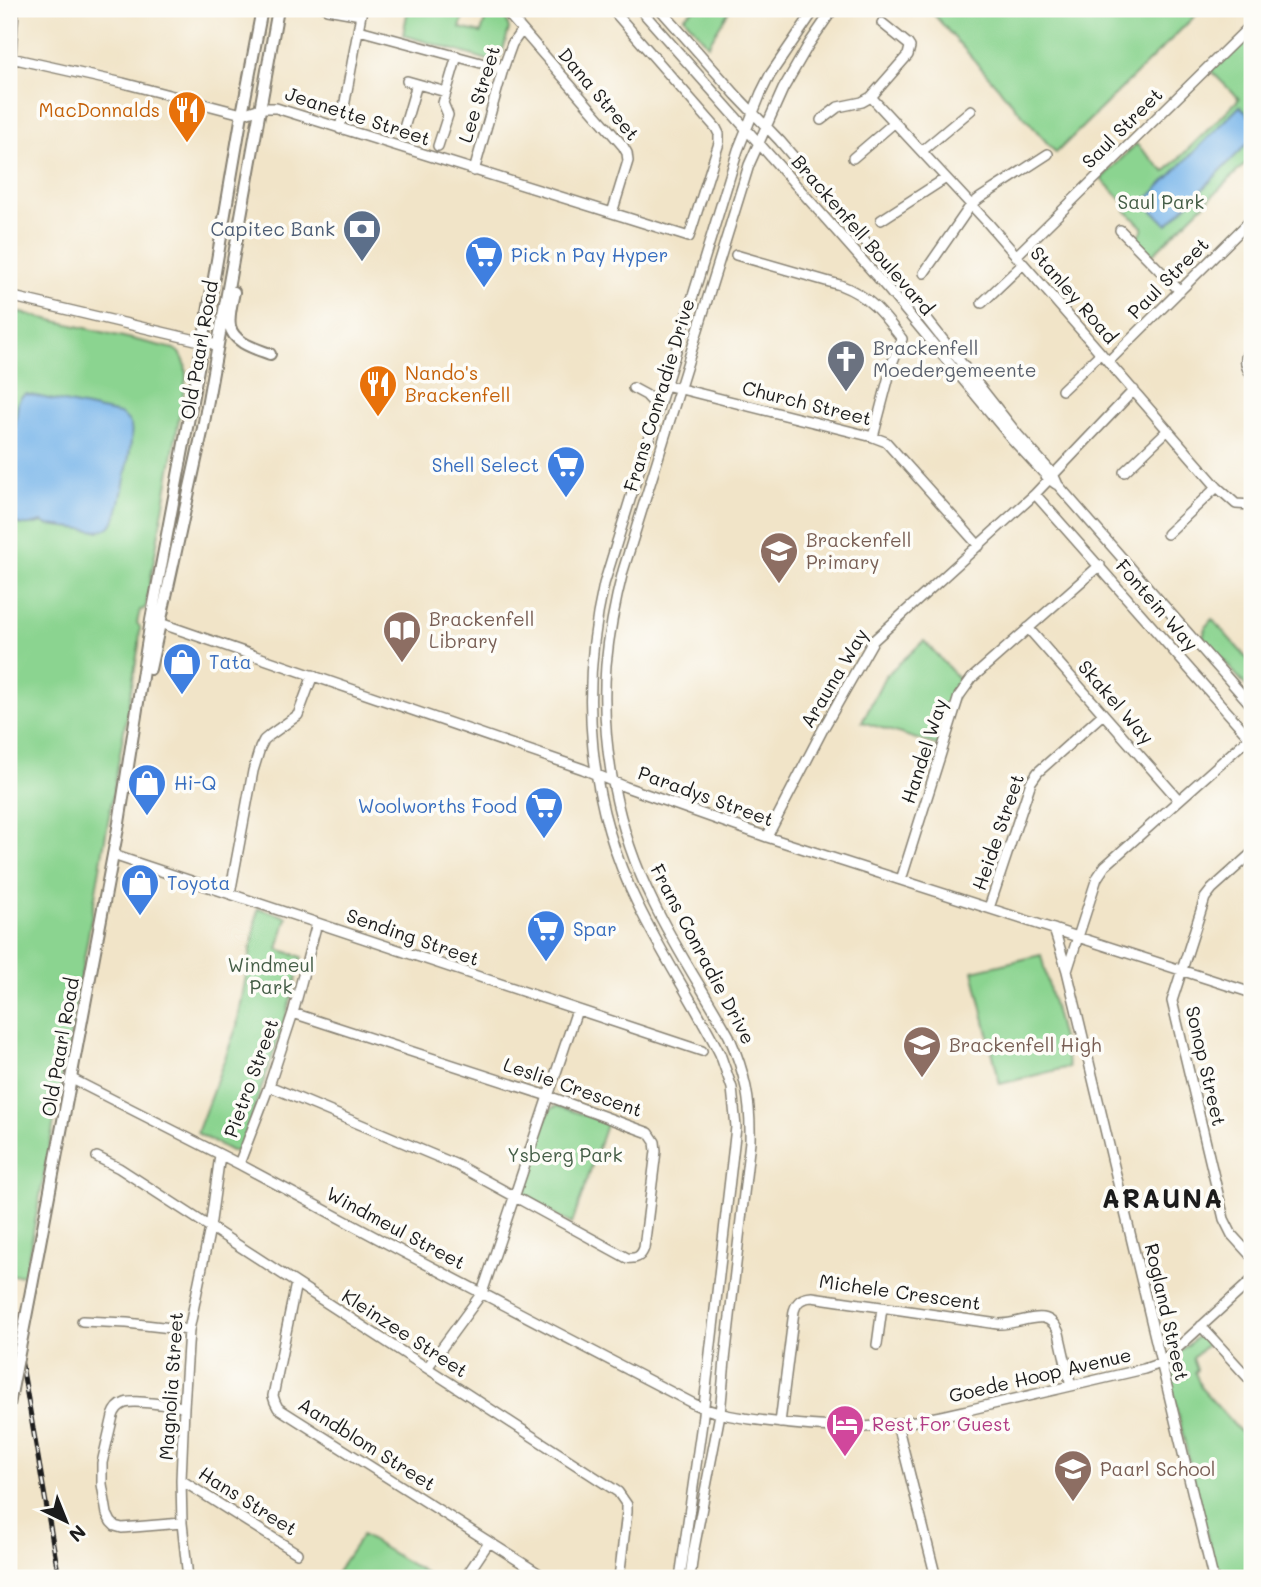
<svg xmlns="http://www.w3.org/2000/svg" width="1261" height="1587" viewBox="0 0 1261 1587" font-family="Mali,sans-serif">
<rect width="100%" height="100%" fill="#fdfcf7"/>
<filter id="ink" filterUnits="userSpaceOnUse"><feTurbulence type="fractalNoise" baseFrequency=".0143" numOctaves="2"/><feDisplacementMap in="SourceGraphic" scale="14" xChannelSelector="R" yChannelSelector="G"/><feConvolveMatrix kernelMatrix="1 2 1 2 8 2 1 2 1" color-interpolation-filters="sRGB"/></filter>
<filter id="wash" filterUnits="userSpaceOnUse"><feTurbulence type="fractalNoise" baseFrequency=".00686" numOctaves="4" result="noise"/><feDisplacementMap in="SourceGraphic" scale="28" xChannelSelector="R" yChannelSelector="G"/><feGaussianBlur stdDeviation="1.57" result="paint"/><feColorMatrix in="noise" values="0 0 0 0 0 0 0 0 0 0 0 0 0 0 0 0 0 1.4 0 .05"/><feComposite in="paint" operator="in"/></filter>
<g filter="url(#wash)">
<rect width="100%" height="100%" fill="#f1e4c8"/>
<path fill="#8bd490" stroke="#547856" stroke-width="2" d="M408 9H473L470 16 464 14 460 28 481 33 486 16 496 9 507 21 509 29 502 54 497 60 491 61 403 35Z
M694 9H727L729 11 708 45 684 17Z
M929 9H1202L1056 153Z
M1247 33 1252 38V157L1151 256 1137 242V238L1142 231V227L1126 211 1129 207 1101 179 1136 144 1165 172 1239 99 1210 70Z
M9 310 174 349C186 356 186 367 186 379L146 606 144 609 140 610 137 623 140 627 139 645 72 1028 25 1275 10 1276 9 1268Z
M1212 619 1252 664V693L1203 637 1207 625Z
M924 641 962 682 959 686 939 746 862 722 885 676Z
M258 908 287 917 278 949 302 957 285 1020 241 1147 237 1151H231L197 1133 237 1026Z
M1041 955 1069 1067 1000 1084 973 971Z
M557 1106 607 1122 572 1224 526 1199 522 1189 548 1113 552 1108Z
M1201 1336 1205 1337 1210 1342 1193 1358 1197 1370 1195 1372 1201 1388 1252 1445V1578H1217L1168 1373C1168 1357 1185 1348 1197 1337Z
M362 1535 434 1578H333Z"/>
<path fill="#78b5ea" stroke="#4a6883" stroke-width="2" d="M1240 106 1252 119V139L1167 225 1144 202Z
M26 394 120 414C125 417 129 420 131 426 134 438 120 512 113 523 109 528 104 530 99 531L48 525 42 522C30 526 18 528 9 517V478L18 402 21 397Z"/>
</g>
<g filter="url(#ink)">
<g fill="none" stroke-linecap="round" stroke-linejoin="round">
<defs>
<path id="minor" d="M327 9 361 15
M504 9 623 146 627 153 628 161 612 213
M640 9 887 288 1012 439 1049 479 1056 484
M660 9 736 95 780 141 866 242 1018 435 1053 474 1058 485 1252 706
M359 30 503 69
M11 58 123 83 242 114 261 108H276L689 237 719 143V134L716 128 612 9
M407 81 446 92
M9 86 14 9
M871 97 987 222 1217 487 1236 504 1252 505
M821 120 838 107 862 102 871 97 908 55 910 47 908 44 882 23
M340 129 362 9
M402 135 417 84
M438 146 448 115 443 103 457 56
M922 151 971 110
M853 158 895 122
M474 171 503 69 512 44 522 30
M881 220 946 178
M1120 230 1180 291
M736 255 840 285C871 297 883 314 902 339L893 361 873 437
M1016 256 1252 24
M924 273 971 205 980 198 1048 154
M9 296 217 345
M982 303 1023 264
M1252 346C1244 356 1243 365 1252 375
M1109 361 1252 219
M665 385 873 437 886 442 979 546
M633 388 646 395 658 408
M1062 390 1101 353
M1124 472 1168 430
M1035 494 1252 740
M1167 534 1217 487
M154 621 583 769 626 787 767 837 1252 993
M1028 628 1178 799
M767 837 823 729 873 641 1035 494 1134 390
M1252 853 1212 889 1205 898 1172 1001 1224 1219 1232 1235 1252 1257
M113 855 702 1051
M901 880 959 696 972 678 1100 565
M230 894 253 771 260 748 264 740 270 735 298 715 313 675
M989 908 1031 782 1038 772 1103 714
M1054 929 1067 971 1213 1578
M1067 971 1097 878 1105 866 1250 737
M72 1079 239 1164 403 1252 694 1404C717 1415 741 1418 766 1421 797 1425 830 1428 862 1427 899 1426 936 1417 972 1409 1030 1396 1086 1382 1144 1369L1161 1363 1252 1280
M269 1086 457 1165 627 1258C636 1259 641 1257 644 1248L656 1151 655 1142 649 1133 548 1096 293 1013
M97 1157 119 1168 618 1492 627 1505V1512L619 1578
M239 1164 269 1086 293 1013 317 923
M296 1283 273 1396 275 1402 278 1408 546 1578
M82 1321 127 1323 189 1330
M1201 1326 1252 1382
M877 1345 882 1308
M427 1368 482 1293 577 1010
M780 1423 794 1311C797 1301 801 1298 812 1297L998 1324C1023 1325 1047 1304 1059 1333L1071 1386
M897 1424 936 1578
M181 1480 297 1553
M182 1523 122 1528 115 1526 111 1522 107 1514 102 1484V1463L113 1416C115 1410 119 1405 125 1403 137 1399 170 1406 184 1407
M188 1578 182 1523 181 1480 184 1407 189 1330 210 1228 220 1155
M465 1578 489 1542
M680 1578 702 1423 736 1127 732 1088 720 1054C695 1004 663 957 638 905 588 804 579 693 604 584L738 150 761 93 770 75 815 9
M690 1578 693 1554 720 1414 725 1360 750 1141C751 1100 745 1073 729 1036 704 991 675 948 653 902 617 830 600 745 606 665 609 633 615 602 623 571L749 165 783 89 809 44 833 9"/>
<path id="major" d="M234 292C232 302 228 316 230 326 233 343 257 349 270 354
M150 669 203 428 278 9
M31 1291 119 823 151 620 203 342 242 114 262 9"/>
</defs>
<use href="#minor" stroke="#868072" stroke-width="12"/>
<use href="#major" stroke="#868072" stroke-width="14"/>
<use href="#minor" stroke="#fff" stroke-width="9"/>
<use href="#major" stroke="#fff" stroke-width="10"/>
<defs>
<path id="rail" d="M9 1290 59 1578"/>
</defs>
<use href="#rail" stroke="#1c1c1c" stroke-width="5"/>
<use href="#rail" stroke="#fdfcf7" stroke-width="2.5" stroke-dasharray="8" stroke-linecap="butt"/>
<defs>
<path id="major-bridge" d="M9 1405 31 1291"/>
</defs>
<use href="#major-bridge" stroke="#868072" stroke-width="14" stroke-linecap="butt"/>
<use href="#major-bridge" stroke="#fff" stroke-width="10"/>
</g>
</g>
<defs>
<symbol id="restaurant-pin" viewBox="-11 -11 22 30"><path d="M0 17L-7.5 6A9.5 9.5 0 1 1 7.5 6Z" fill="#e8710a" stroke="#fdfcf7"/><path d="M-5-6h1v4h1v-4h1v4h1v-4h1v5L-1.5 .5V6h-2V.5L-5-1ZM5-6V6H3V1.5H1.5Q1.5-4 5-6Z" fill="#fff"/></symbol>
<symbol id="bank-pin" viewBox="-11 -11 22 30"><path d="M0 17L-7.5 6A9.5 9.5 0 1 1 7.5 6Z" fill="#5c6f8a" stroke="#fdfcf7"/><path d="M-6-4H6V4H-6ZM0-2.3a2.3 2.3 0 1 0 0 4.6a2.3 2.3 0 1 0 0-4.6Z" fill="#fff"/></symbol>
<symbol id="supermarket-pin" viewBox="-11 -11 22 30"><path d="M0 17L-7.5 6A9.5 9.5 0 1 1 7.5 6Z" fill="#3f7fe0" stroke="#fdfcf7"/><path d="M-6-5.5h2.5l.6 2H6L4.5 2H-2.5L-4.4-4H-6ZM-1.5 3.2a1.3 1.3 0 1 0 .1 0ZM3 3.2a1.3 1.3 0 1 0 .1 0Z" fill="#fff"/></symbol>
<symbol id="church-pin" viewBox="-11 -11 22 30"><path d="M0 17L-7.5 6A9.5 9.5 0 1 1 7.5 6Z" fill="#6b7280" stroke="#fdfcf7"/><path d="M-1.2-6h2.4v3.5h3.3v2.4h-3.3V6h-2.4V-.1h-3.3v-2.4h3.3Z" fill="#fff"/></symbol>
<symbol id="school-pin" viewBox="-11 -11 22 30"><path d="M0 17L-7.5 6A9.5 9.5 0 1 1 7.5 6Z" fill="#8d6e63" stroke="#fdfcf7"/><path d="M0-5L7-2L0 1L-7-2ZM-4 1L0 2.5L4 1V4Q0 6-4 4Z" fill="#fff"/></symbol>
<symbol id="library-pin" viewBox="-11 -11 22 30"><path d="M0 17L-7.5 6A9.5 9.5 0 1 1 7.5 6Z" fill="#8d6e63" stroke="#fdfcf7"/><path d="M-6-4Q-3-5.5-.7-3.5V5Q-3 3-6 4ZM6-4Q3-5.5 .7-3.5V5Q3 3 6 4Z" fill="#fff"/></symbol>
<symbol id="shop-pin" viewBox="-11 -11 22 30"><path d="M0 17L-7.5 6A9.5 9.5 0 1 1 7.5 6Z" fill="#3f7fe0" stroke="#fdfcf7"/><path d="M-5-2.5h2.3a2.7 3.5 0 0 1 5.4 0H5L5.5 6h-11ZM-1.5-2.5h3a1.5 2.3 0 0 0-3 0Z" fill="#fff"/></symbol>
<symbol id="hotel-pin" viewBox="-11 -11 22 30"><path d="M0 17L-7.5 6A9.5 9.5 0 1 1 7.5 6Z" fill="#d1479c" stroke="#fdfcf7"/><path d="M-6-4.5h1.5V1H6V5H4.5V3h-9V5H-6ZM-4 0a1.8 1.8 0 1 1 3.6 0ZM.5 0V-2.5h3Q6-2.5 6 0Z" fill="#fff"/></symbol>
</defs>
<g fill-rule="evenodd">
<use href="#restaurant-pin" x="165" y="88" width="44" height="60"/>
<use href="#bank-pin" x="340" y="207" width="44" height="60"/>
<use href="#supermarket-pin" x="462" y="233" width="44" height="60"/>
<use href="#church-pin" x="824" y="337" width="44" height="60"/>
<use href="#restaurant-pin" x="356" y="362" width="44" height="60"/>
<use href="#supermarket-pin" x="544" y="443" width="44" height="60"/>
<use href="#school-pin" x="757" y="529" width="44" height="60"/>
<use href="#library-pin" x="380" y="608" width="44" height="60"/>
<use href="#shop-pin" x="160" y="640" width="44" height="60"/>
<use href="#shop-pin" x="125" y="761" width="44" height="60"/>
<use href="#supermarket-pin" x="522" y="784" width="44" height="60"/>
<use href="#shop-pin" x="118" y="861" width="44" height="60"/>
<use href="#supermarket-pin" x="524" y="907" width="44" height="60"/>
<use href="#school-pin" x="900" y="1023" width="44" height="60"/>
<use href="#hotel-pin" x="823" y="1402" width="44" height="60"/>
<use href="#school-pin" x="1051" y="1447" width="44" height="60"/>
</g>
<g text-anchor="middle" stroke-width="7" stroke-linejoin="round" paint-order="stroke">
<g font-size="19" fill="#1c1c1c" stroke="#fdfcf7">
<text transform="translate(479 94) rotate(-73)" y="7">Lee Street</text>
<text transform="translate(599 94) rotate(50)" y="7">Dana Street</text>
<text transform="translate(358 116) rotate(18)" y="7">Jeanette Street</text>
<text transform="translate(1122 128) rotate(-45)" y="7">Saul Street</text>
<text transform="translate(863 235) rotate(49)" y="7">Brackenfell Boulevard</text>
<text transform="translate(1168 278) rotate(-45)" y="7">Paul Street</text>
<text transform="translate(1074 295) rotate(49)" y="7">Stanley Road</text>
<text transform="translate(199 350) rotate(-80)" y="7">Old Paarl Road</text>
<text transform="translate(659 395) rotate(-73)" y="7">Frans Conradie Drive</text>
<text transform="translate(807 403) rotate(14)" y="7">Church Street</text>
<text transform="translate(1157 605) rotate(49)" y="7">Fontein Way</text>
<text transform="translate(834 678) rotate(-59)" y="7">Arauna Way</text>
<text transform="translate(1116 702) rotate(49)" y="7">Skakel Way</text>
<text transform="translate(924 751) rotate(-72)" y="7">Handel Way</text>
<text transform="translate(706 796) rotate(20)" y="7">Paradys Street</text>
<text transform="translate(998 832) rotate(-71)" y="7">Heide Street</text>
<text transform="translate(413 937) rotate(19)" y="7">Sending Street</text>
<text transform="translate(703 954) rotate(62)" y="7">Frans Conradie Drive</text>
<text transform="translate(60 1047) rotate(-80)" y="7">Old Paarl Road</text>
<text transform="translate(1206 1066) rotate(77)" y="7">Sonop Street</text>
<text transform="translate(251 1078) rotate(-70)" y="7">Pietro Street</text>
<text transform="translate(573 1087) rotate(19)" y="7">Leslie Crescent</text>
<text transform="translate(396 1228) rotate(28)" y="7">Windmeul Street</text>
<text transform="translate(900 1292) rotate(8)" y="7">Michele Crescent</text>
<text transform="translate(1167 1312) rotate(77)" y="7">Rogland Street</text>
<text transform="translate(405 1333) rotate(33)" y="7">Kleinzee Street</text>
<text transform="translate(1040 1375) rotate(-13)" y="7">Goede Hoop Avenue</text>
<text transform="translate(171 1386) rotate(-86)" y="7">Magnolia Street</text>
<text transform="translate(367 1444) rotate(32)" y="7">Aandblom Street</text>
<text transform="translate(248 1501) rotate(32)" y="7">Hans Street</text>
</g>
<g font-size="19" fill="#c56008" stroke="#fdfcf7" text-anchor="end">
<text x="160" y="117">MacDonnalds</text>
<text x="405" y="380" text-anchor="start">Nando's<tspan x="405" dy="22">Brackenfell</tspan></text>
</g>
<g font-size="19" fill="#435c45" stroke="#fdfcf7">
<text x="1161" y="209">Saul Park</text>
<text x="271" y="972">Windmeul<tspan x="271" dy="22">Park</tspan></text>
<text x="565" y="1162">Ysberg Park</text>
</g>
<g font-size="19" fill="#4e5e75" stroke="#fdfcf7" text-anchor="end">
<text x="335" y="236">Capitec Bank</text>
</g>
<g font-size="19" fill="#366cbe" stroke="#fdfcf7" text-anchor="start">
<text x="511" y="262">Pick n Pay Hyper</text>
<text x="539" y="472" text-anchor="end">Shell Select</text>
<text x="209" y="669">Tata</text>
<text x="174" y="790">Hi-Q</text>
<text x="517" y="813" text-anchor="end">Woolworths Food</text>
<text x="167" y="890">Toyota</text>
<text x="573" y="936">Spar</text>
</g>
<g font-size="19" fill="#5b616d" stroke="#fdfcf7" text-anchor="start">
<text x="873" y="355">Brackenfell<tspan x="873" dy="22">Moedergemeente</tspan></text>
</g>
<g font-size="19" fill="#785e54" stroke="#fdfcf7" text-anchor="start">
<text x="806" y="547">Brackenfell<tspan x="806" dy="22">Primary</tspan></text>
<text x="429" y="626">Brackenfell<tspan x="429" dy="22">Library</tspan></text>
<text x="949" y="1052">Brackenfell High</text>
<text x="1100" y="1476">Paarl School</text>
</g>
<g font-size="19" fill="#b23c85" stroke="#fdfcf7" text-anchor="start">
<text x="872" y="1431">Rest For Guest</text>
</g>
<g font-size="26" font-weight="bold" letter-spacing="2" fill="#1c1c1c" stroke="#fdfcf7">
<text x="1163" y="1208">ARAUNA</text>
</g>
</g>
<rect width="1261" height="1587" fill="none" stroke="#fdfcf7" stroke-width="35"/>
<g transform="translate(66 1521) rotate(137)" stroke="#fdfcf7" stroke-width="5" paint-order="stroke">
<path d="M0-5L12 26L0 18L-12 26Z" fill="#1c1c1c"/>
<text y="-10" font-size="19" font-weight="bold" text-anchor="middle" fill="#1c1c1c">N</text>
</g>
</svg>
